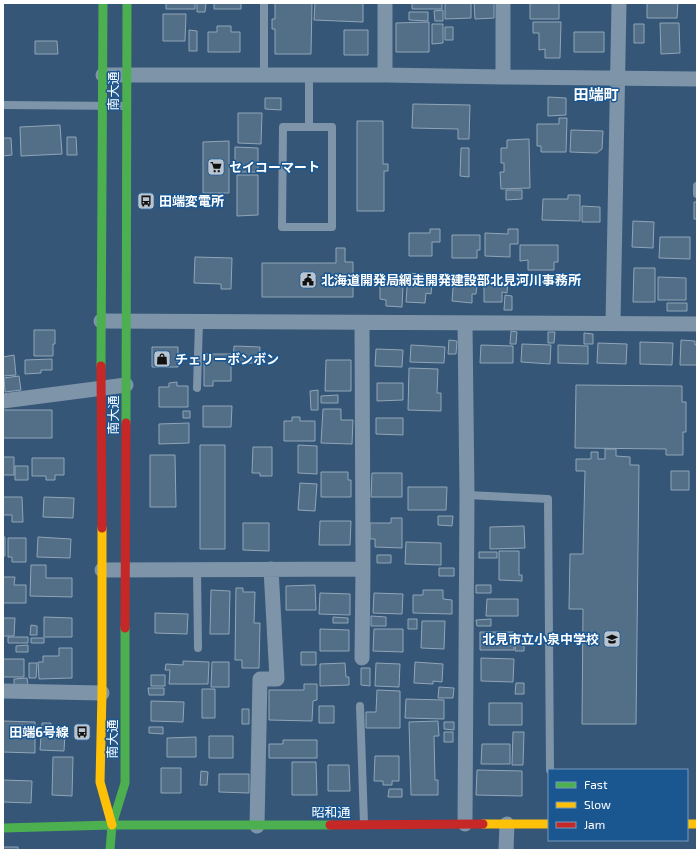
<svg xmlns="http://www.w3.org/2000/svg" width="700" height="853" viewBox="0 0 700 853" font-family="'Exo 2','Noto Sans JP',sans-serif">
<rect width="100%" height="100%" fill="#355676"/>
<path fill="#536e87" stroke="#91a5b7" d="M166 3H195V9H166Z
M197 3H206L205 12H197Z
M214 3H241V9H214Z
M275 3H312L311 54H275V29H272V19H275Z
M315 3H363V22L314 20Z
M412 3H442V9H412Z
M445 3H471V18L445 19Z
M474 3H494V18L475 19Z
M530 3H559V19H530Z
M647 3H678L677 18H647Z
M443 10V21H435L434 11Z
M409 12H428V21L409 20Z
M163 14H186L185 41H163Z
M429 22V52H396V23Z
M533 22H561L560 58H545V49L539 50V33H533Z
M660 23H679L680 53 661 54Z
M432 24H443V43L432 44Z
M634 24H644V43H634Z
M217 26H231V32H240V52H208V32H217Z
M445 27H453V40H445Z
M189 30 197 31V51H189Z
M344 30H368V55H344Z
M574 32H604V52H574Z
M35 41H57L58 54H35Z
M548 97 566 98V115L548 116Z
M265 98H281V110L265 109Z
M413 104 470 105 469 139H458V129L412 128Z
M238 113H262L261 144 238 143Z
M559 118H567L566 152H541V146H537V124H559Z
M357 121H383V164H388V171H384V211H357Z
M60 125 62 154 21 156 20 127Z
M571 130 603 131 602 149 597 153 570 152Z
M67 137H76L77 155H67Z
M3 138H11L12 155 3 156Z
M529 139 530 188 501 189 500 172H504V163H501V148H507V140Z
M229 141V193H203V142Z
M235 147 258 148V172H235Z
M461 148H469V177L460 176Z
M237 175H258V215L237 216Z
M506 190H522V199L506 200Z
M568 195H580V221L542 220 543 199H568Z
M694 202H697V219H694Z
M582 206 600 207V222H582Z
M633 221 654 222 653 248 632 247Z
M430 229H440V242H432V256H409V233H430Z
M508 229H518V244H510V257L485 256V233L508 234Z
M452 235H480V250H477V258H452Z
M660 237H690V259L659 258Z
M520 245H558V262H554V270H528V260L520 261Z
M336 248H345V262H353V297H262V263H336Z
M195 257 232 258 231 289H221V284L194 283Z
M634 268H655V302H633Z
M408 273 433 275 431 294 426 293 425 303 406 302Z
M454 275 478 277 476 294H472V303L452 301Z
M484 277 508 278 507 293 502 292V302H484Z
M658 277 686 278V300H658Z
M380 278 398 279V286H403L402 307 386 306V300L380 299Z
M505 295 512 296V310H504Z
M667 303H687V311H667Z
M34 330H55V344H53V356H34Z
M511 331 517 332 516 344H510Z
M548 332H555L554 343H548Z
M584 333 593 334V344H584Z
M449 340 457 341 456 354H448Z
M681 340 695 341V345H697V365H680Z
M640 342 673 343 672 365 640 364Z
M598 343 627 344 626 364 597 363Z
M522 344 551 345 550 364 521 362Z
M411 345 445 347 444 363 410 362Z
M481 345 513 346V363H480Z
M558 345 588 346V364L558 363Z
M234 346 260 347 259 363H233Z
M152 347H178V367H152Z
M376 349 403 350 402 367 375 366Z
M204 354H231V381H213V386H204Z
M14 355 16 375 3 376V357Z
M52 359V370H41V373L25 374V360Z
M326 360H351V391H325Z
M409 368 438 369 437 393H441V411L408 410Z
M19 376 21 390 5 392 4 378Z
M177 382V386H188V407H159V387H169V383Z
M377 383H403V400L377 401Z
M576 385 682 386V402H686V432H683V455H666V449L575 448Z
M318 390V410H311L310 391Z
M338 395V403H321V396Z
M203 406H232L231 427H203Z
M323 409H341V420H353L352 444 321 443Z
M3 410H52V438H3Z
M183 411H190V418H183Z
M292 417H300V421H315V441H284V421H292Z
M376 418H403V435L376 434Z
M189 423V443L159 444V424Z
M200 445H225V549H200Z
M298 445 317 446V474L298 473Z
M253 447H272V476H260V473H252Z
M605 449H616V456L630 457V465H639L636 724H582L583 609H569L570 554H583L585 471H576V459H591V452H598V459H605Z
M150 455H175L176 507H150Z
M3 457H14V475H3Z
M32 458H64V475H55V480H46V476H32Z
M15 466H28V480H15Z
M671 471H689V490H671Z
M321 472H348V480H351V497H321Z
M372 473H402V497H371Z
M300 483 317 484 315 511 298 510Z
M408 487H447L446 510H408Z
M3 497H22L23 522H12V515H3Z
M44 497 74 498 73 518 43 517Z
M438 516H453L452 526 438 525Z
M391 518H402V548L375 547V539H370V523H391Z
M320 521H351L350 545H319Z
M243 523H269V551L243 550Z
M524 526 525 548 490 549V527Z
M3 537H5V556H3Z
M38 537 71 539 70 558 37 557Z
M8 538H26V562H12V557H8Z
M406 542 441 543V565L405 564Z
M499 551H519V575H522V581L499 580Z
M479 552H497V558H479Z
M377 555H391V563H377Z
M31 565H46V578H72V597L30 596Z
M439 568H454V576H439Z
M3 577H15L14 585H26V603H3Z
M315 585 316 610H286V586Z
M476 585H491V593H476Z
M236 588H243V592H255L254 623H260L259 668H242V660H235Z
M211 590 230 591 229 634H210Z
M423 590H443V599L452 600V614L413 613V595H423Z
M320 593 350 594V615L319 614Z
M374 593 403 594 402 614 373 613Z
M487 599H518V616H486Z
M155 613 188 614 187 634 155 633Z
M371 616 386 617V626H371Z
M44 617 72 618V637H44Z
M333 617 348 618V623H333Z
M3 618H15L14 636H3Z
M408 619H417V629H408Z
M491 619V626H477L476 620Z
M422 621H445L444 649 421 648Z
M31 625 37 626V635H30Z
M320 629 349 630V651H320Z
M374 629H403V652L373 651Z
M480 632H514V650H480Z
M8 637H28V643H8Z
M31 638H44V643H31Z
M516 641H524V651H515Z
M28 645V652H16V646Z
M59 648H72V678L39 679 38 662H43V656H59Z
M301 652H316V665H301Z
M481 658 514 659 513 682 481 681Z
M3 659H24V677H3Z
M183 661 209 662 208 684H169L170 670H165L166 664 183 665Z
M212 662H229V687H211Z
M415 662 443 664 442 682 433 681V684L414 683Z
M29 663H37L36 678H29Z
M345 663 346 677H349V685L320 686V664Z
M376 663 400 664 399 687 375 686Z
M361 668H370V686L361 685Z
M151 675H165V686H151Z
M27 678 28 685H14V679Z
M516 683H524V694H515Z
M304 684H317V700L313 701 312 721 269 720V690H304Z
M439 687 454 688 453 698H438Z
M148 688H164V695H149Z
M202 689H215V718H202Z
M377 690 400 691V728H366V712H376Z
M406 699 444 700V719L405 718Z
M151 701 184 702 183 722 151 721Z
M489 703H522V725H489Z
M319 706H334V723H319Z
M242 709H249V724H242Z
M3 721 35 722V753L3 752Z
M438 721 439 736H434L435 780H438V795H411L409 722Z
M444 722H454V730L444 729Z
M42 723H51V733H65L64 751 40 750Z
M149 727H163V734L149 733Z
M444 732H453V742H444Z
M513 732H524L523 765H512Z
M209 736H233V758H209Z
M196 737V757H167V738Z
M283 740H317V758H269V744H283Z
M482 744H510V764H481Z
M375 756H399V781H392V785H383V781H374Z
M53 757H73L72 796 52 795Z
M292 762H316L317 795H292Z
M328 765H349L350 791H328Z
M161 768H181V793H161Z
M477 770 522 771V796L476 795Z
M201 771 208 772 207 785H200Z
M219 774H249V793L219 792Z
M3 780 32 781 31 803 3 802Z
M389 789H402V797H388Z
M3 847H18V850H3Z"/>
<g fill="none" stroke-linecap="round" stroke-linejoin="round">
<path stroke="#7d94a9" stroke-width="8" d="M264 75V3
M309 75V127
M3 105 125 106
M283 127H332V227H282Z
M697 194V186
M197 388 199 322
M467 495 548 499 550 770
M197 570 198 648
M360 706 364 823"/>
<path stroke="#7d94a9" stroke-width="15" d="M385 3V75
M103 75H385L503 77 697 79
M503 77V3
M101 321 697 324
M465 323 467 495 465 824
M613 323 619 3
M3 401 126 385
M102 570 363 569 362 323
M362 658 363 569
M3 691 102 693
M257 826 260 679H277L271 569
M506 850 507 824"/>
<path stroke="#4caf50" stroke-width="9" d="M101 366 103 3
M126 423 127 3
M3 828 112 825H330
M110 850 112 825 125 783V628"/>
<path stroke="#ffc107" stroke-width="9" d="M102 528V693L100 782 112 825
M483 824H549
M687 824H697"/>
<path stroke="#c62828" stroke-width="9" d="M101 366 102 528
M125 628 126 423
M330 825 483 824"/>
</g>
<defs>
<symbol id="supermarket-square" viewBox="-11 -11 22 22"><rect x="-9" y="-9" width="18" height="18" rx="4" fill="#b8c4cf" stroke="#1a5791"/><path d="M-6-5.5h2.5l.6 2H6L4.5 2H-2.5L-4.4-4H-6ZM-1.5 3.2a1.3 1.3 0 1 0 .1 0ZM3 3.2a1.3 1.3 0 1 0 .1 0Z" fill="#111"/></symbol>
<symbol id="bus-square" viewBox="-11 -11 22 22"><rect x="-9" y="-9" width="18" height="18" rx="4" fill="#b8c4cf" stroke="#1a5791"/><path d="M-5-6H5V4H4V6H2V4H-2V6H-4V4H-5ZM-3.5-4V0h7V-4ZM-3.5 1.2v1.5H-2V1.2ZM2 1.2v1.5H3.5V1.2Z" fill="#111"/></symbol>
<symbol id="civic-square" viewBox="-11 -11 22 22"><rect x="-9" y="-9" width="18" height="18" rx="4" fill="#b8c4cf" stroke="#1a5791"/><path d="M-.6-6.5H3V-4.5H.6V-3L4-1V1h2V6H-6V1h2V-1L-.6-3ZM-1.2 2.5V6h2.4V2.5Z" fill="#111"/></symbol>
<symbol id="shop-square" viewBox="-11 -11 22 22"><rect x="-9" y="-9" width="18" height="18" rx="4" fill="#b8c4cf" stroke="#1a5791"/><path d="M-5-2.5h2.3a2.7 3.5 0 0 1 5.4 0H5L5.5 6h-11ZM-1.5-2.5h3a1.5 2.3 0 0 0-3 0Z" fill="#111"/></symbol>
<symbol id="school-square" viewBox="-11 -11 22 22"><rect x="-9" y="-9" width="18" height="18" rx="4" fill="#b8c4cf" stroke="#1a5791"/><path d="M0-5L7-2L0 1L-7-2ZM-4 1L0 2.5L4 1V4Q0 6-4 4Z" fill="#111"/></symbol>
</defs>
<g fill-rule="evenodd">
<use href="#supermarket-square" x="206" y="157" width="20" height="20"/>
<use href="#bus-square" x="136" y="191" width="20" height="20"/>
<use href="#civic-square" x="298" y="270" width="20" height="20"/>
<use href="#shop-square" x="152" y="349" width="20" height="20"/>
<use href="#school-square" x="602" y="629" width="20" height="20"/>
<use href="#bus-square" x="72" y="722" width="20" height="20"/>
</g>
<g text-anchor="middle" stroke-width="3" stroke-linejoin="round" paint-order="stroke">
<g font-size="13" fill="#fff" stroke="#1a5791">
<text transform="translate(113 91) rotate(-90)" y="5">南大通</text>
<text transform="translate(113 415) rotate(-90)" y="5">南大通</text>
<text transform="translate(112 739) rotate(-90)" y="5">南大通</text>
<text x="331" y="817">昭和通</text>
</g>
<g font-size="13" font-weight="bold" fill="#fff" stroke="#1a5791" text-anchor="start">
<text x="229" y="172">セイコーマート</text>
<text x="159" y="206">田端変電所</text>
<text x="321" y="285">北海道開発局網走開発建設部北見河川事務所</text>
<text x="175" y="364">チェリーボンボン</text>
<text x="599" y="644" text-anchor="end">北見市立小泉中学校</text>
<text x="69" y="737" text-anchor="end">田端6号線</text>
</g>
<g font-size="15" font-weight="bold" fill="#fff" stroke="#1a5791">
<text x="596" y="100">田端町</text>
</g>
</g>
<rect width="700" height="853" fill="none" stroke="#ffffff" stroke-width="8"/>
<rect x="548" y="769" width="140" height="72" fill="#1a5791" stroke="#769abd"/>
<rect x="556" y="782" width="20" height="6" fill="#4caf50" stroke="#769abd"/>
<text x="584" y="789" font-size="12" fill="#ffffff">Fast</text>
<rect x="556" y="802" width="20" height="6" fill="#ffc107" stroke="#769abd"/>
<text x="584" y="809" font-size="12" fill="#ffffff">Slow</text>
<rect x="556" y="822" width="20" height="6" fill="#c62828" stroke="#769abd"/>
<text x="584" y="829" font-size="12" fill="#ffffff">Jam</text>
</svg>
